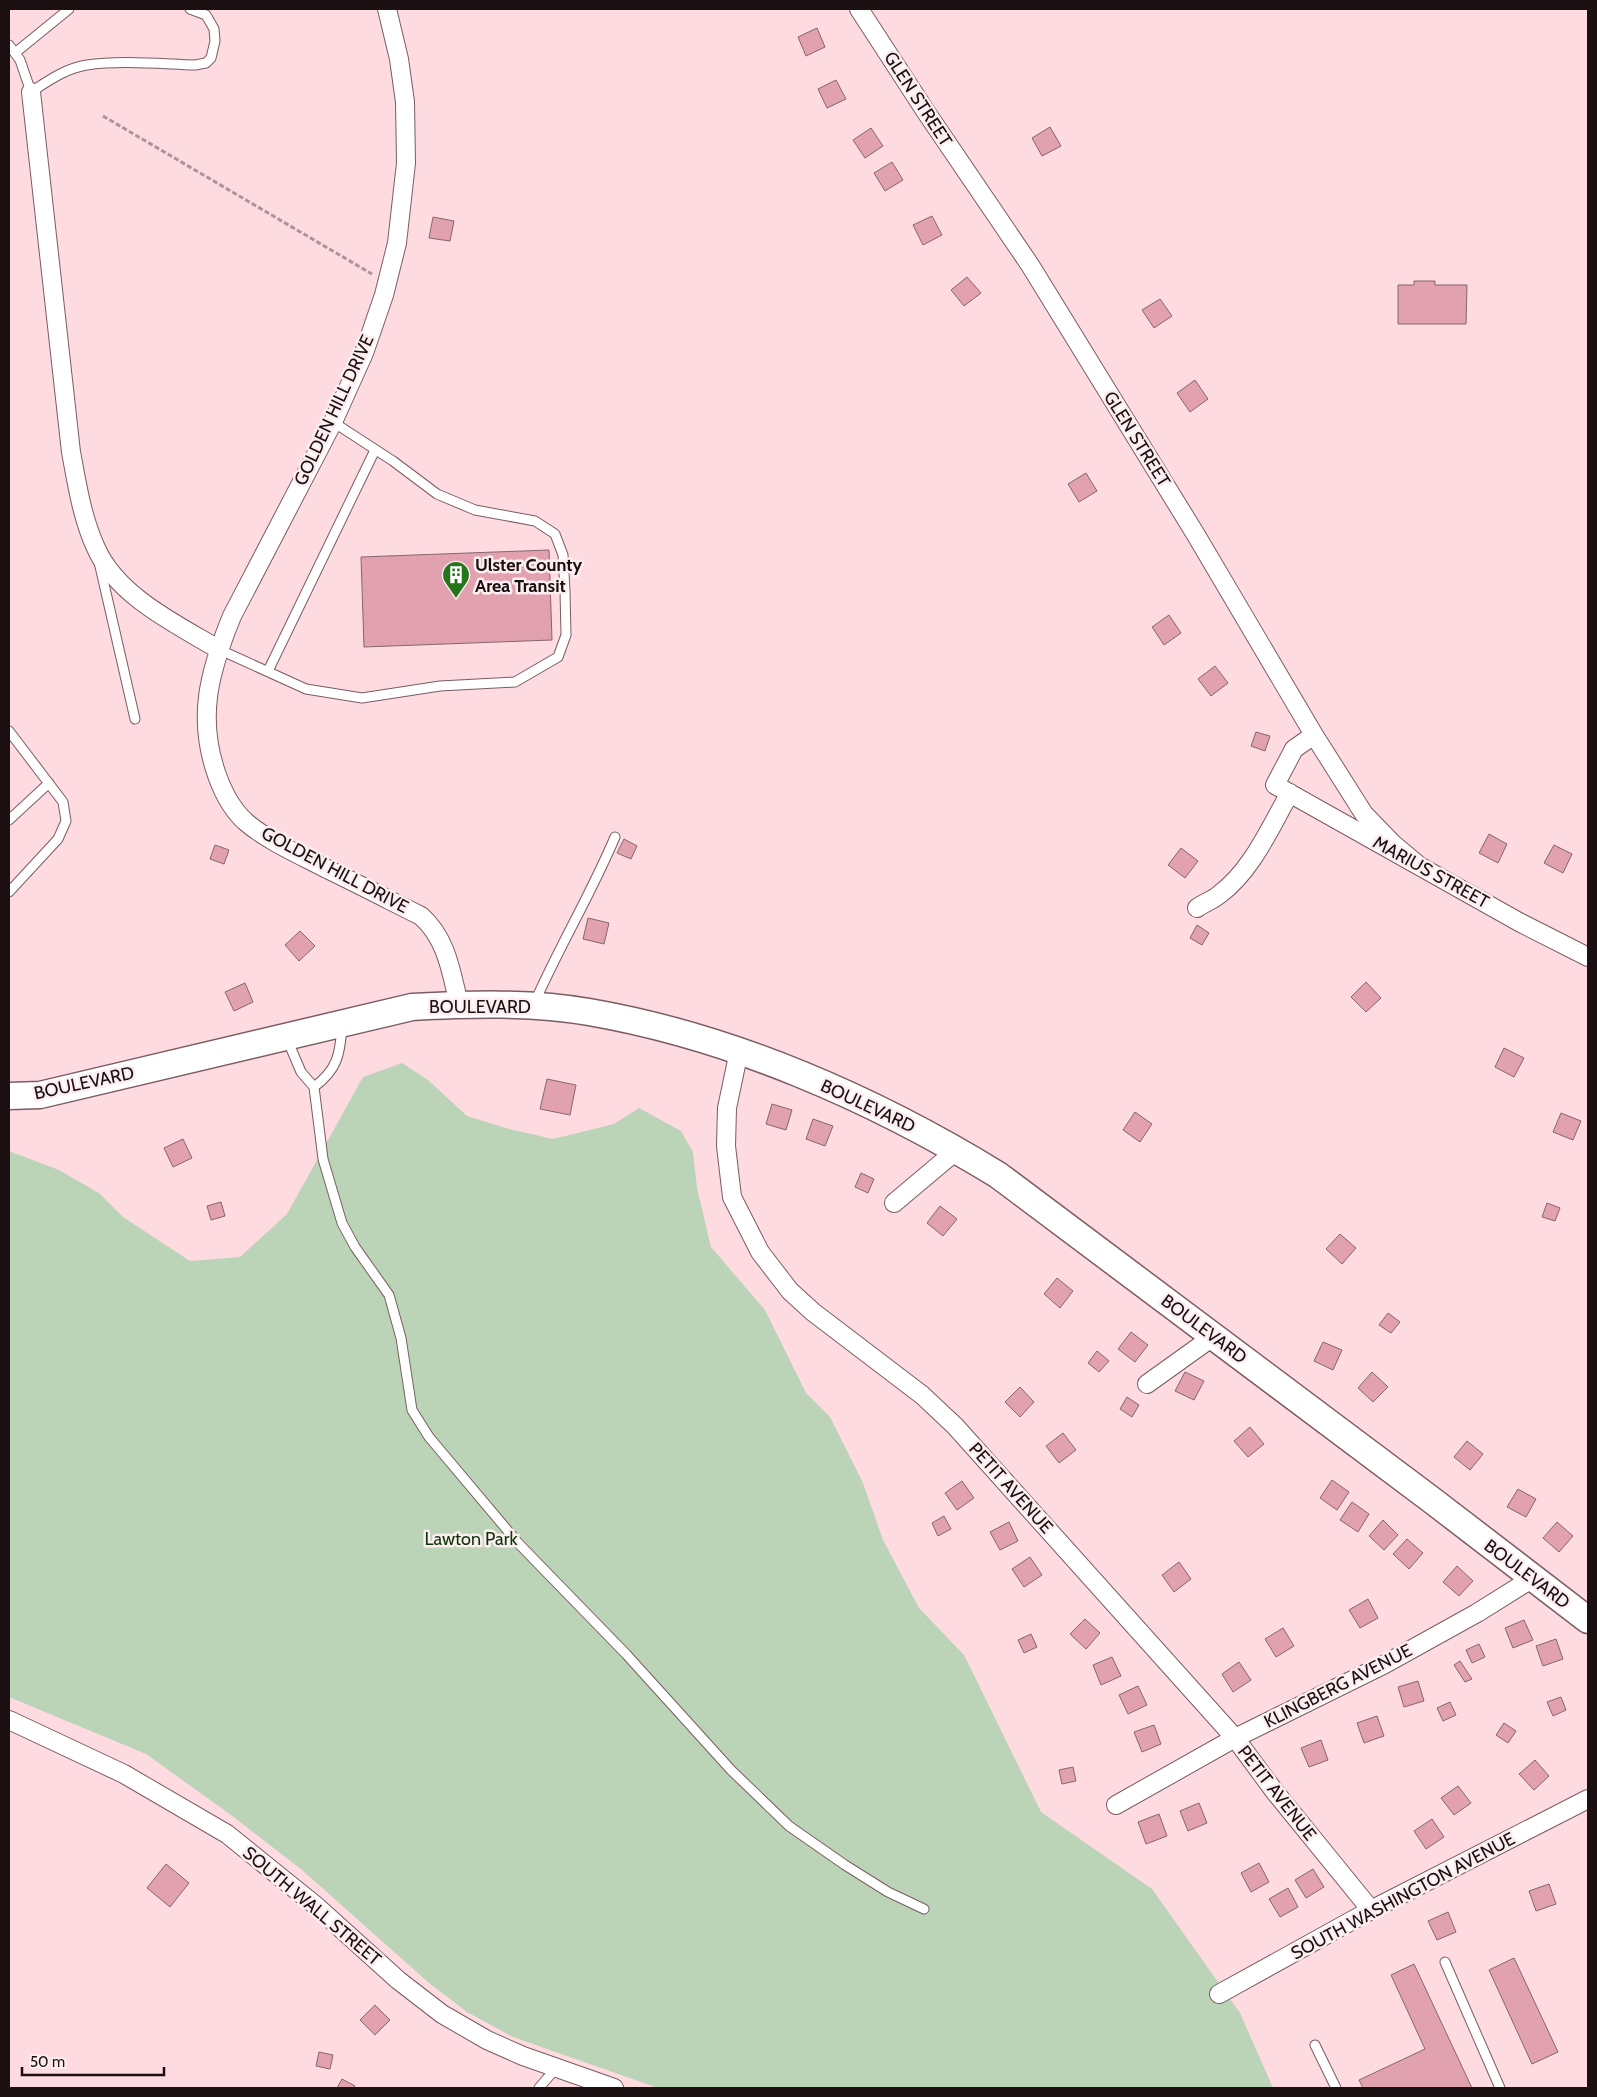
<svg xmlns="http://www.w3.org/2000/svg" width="1597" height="2097" viewBox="0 0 1597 2097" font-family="Cabin,sans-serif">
<rect width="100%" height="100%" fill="#fedae1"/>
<path fill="#bbd4b7" d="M402 1063 428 1080 467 1116 509 1129 553 1139 614 1124 639 1108 681 1131 693 1152 697 1188 711 1247 765 1310 806 1393 830 1417 863 1483 883 1540 919 1608 964 1655 1041 1812 1152 1889 1240 2013 1273 2088H658L513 2037 467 2012 429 1983 302 1870 231 1815 146 1754 9 1697V1151L59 1170 99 1193 123 1217 190 1261 240 1257 287 1214 363 1077Z"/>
<path fill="#e1a1ae" stroke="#86666d" d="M817 28 825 47 806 56 798 37Z
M836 80 846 99 827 108 818 89Z
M1050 127 1061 146 1042 156 1032 138Z
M871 128 883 146 865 158 853 140Z
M892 162 903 180 885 191 874 173Z
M932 216 942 235 923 245 913 225Z
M433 217 454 221 450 241 429 238Z
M967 277 981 293 964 306 951 290Z
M1414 281H1435V285H1467L1466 324H1398V285H1414Z
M1160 299 1172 316 1154 328 1142 310Z
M1195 380 1208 399 1190 412 1177 393Z
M1086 473 1097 491 1079 502 1068 484Z
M549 550 552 640 364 647 361 557Z
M1169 615 1181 633 1164 645 1152 627Z
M1215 666 1228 683 1211 696 1198 679Z
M1256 732 1270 736 1265 751 1251 746Z
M1489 834 1507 844 1498 863 1479 853Z
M624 839 637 846 631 859 617 853Z
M215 845 229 850 224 864 210 859Z
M1554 845 1572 854 1563 873 1544 863Z
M1181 848 1198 861 1185 878 1168 865Z
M588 918 609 923 604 944 583 939Z
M1197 925 1209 933 1202 945 1190 938Z
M300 931 315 946 299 961 285 945Z
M1366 982 1381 998 1366 1012 1351 997Z
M245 983 253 1002 234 1011 225 992Z
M1504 1048 1524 1058 1514 1077 1495 1067Z
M547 1079 576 1085 570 1115 540 1109Z
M772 1104 792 1110 786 1130 766 1124Z
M1135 1112 1152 1124 1140 1142 1123 1130Z
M1561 1113 1581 1121 1573 1140 1553 1132Z
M813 1119 833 1126 825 1146 806 1139Z
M183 1139 192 1158 173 1167 164 1148Z
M861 1173 874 1179 868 1193 855 1187Z
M221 1202 225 1216 211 1220 207 1206Z
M1547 1203 1560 1208 1555 1221 1542 1217Z
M940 1206 957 1219 943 1236 927 1223Z
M1340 1234 1356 1248 1342 1264 1326 1249Z
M1057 1278 1073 1291 1060 1308 1044 1294Z
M1388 1313 1400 1322 1391 1333 1379 1325Z
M1131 1332 1148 1345 1135 1362 1118 1349Z
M1323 1342 1342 1350 1333 1370 1314 1361Z
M1097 1351 1109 1361 1099 1372 1088 1363Z
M1185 1372 1204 1381 1194 1400 1175 1391Z
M1372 1372 1388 1387 1373 1402 1358 1388Z
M1020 1387 1034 1402 1020 1417 1005 1402Z
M1127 1397 1139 1405 1132 1417 1120 1409Z
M1250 1427 1264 1444 1248 1457 1234 1441Z
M1063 1433 1076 1450 1059 1463 1046 1446Z
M1467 1441 1483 1454 1470 1470 1454 1457Z
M1332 1480 1349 1492 1337 1510 1320 1498Z
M962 1481 974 1498 957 1510 945 1493Z
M1518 1489 1536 1499 1526 1517 1507 1507Z
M1352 1502 1369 1514 1358 1532 1340 1520Z
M944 1516 951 1529 938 1536 932 1523Z
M1383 1520 1398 1535 1384 1550 1369 1536Z
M1009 1522 1018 1541 1000 1550 990 1532Z
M1557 1522 1573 1536 1559 1552 1543 1538Z
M1407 1539 1423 1553 1409 1569 1393 1554Z
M1030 1557 1042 1575 1024 1587 1012 1569Z
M1179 1562 1191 1579 1174 1592 1162 1575Z
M1457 1566 1473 1581 1459 1596 1443 1582Z
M1368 1599 1378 1618 1360 1628 1349 1610Z
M1085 1619 1100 1633 1086 1649 1070 1634Z
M1524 1620 1533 1640 1513 1648 1505 1628Z
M1283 1628 1294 1646 1276 1657 1265 1639Z
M1031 1634 1037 1647 1024 1653 1018 1640Z
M1556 1639 1563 1659 1543 1666 1536 1646Z
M1479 1644 1485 1657 1472 1663 1466 1650Z
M1112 1657 1121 1676 1101 1685 1093 1665Z
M1460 1661 1472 1679 1465 1682 1454 1665Z
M1239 1662 1251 1680 1233 1692 1222 1674Z
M1418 1681 1424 1701 1404 1707 1398 1687Z
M1138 1686 1147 1705 1128 1714 1119 1695Z
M1561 1697 1566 1710 1553 1716 1547 1702Z
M1450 1702 1456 1715 1443 1721 1437 1708Z
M1377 1716 1384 1736 1364 1743 1357 1723Z
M1504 1723 1516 1731 1508 1743 1496 1735Z
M1154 1725 1161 1744 1142 1752 1134 1732Z
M1321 1740 1328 1760 1309 1767 1301 1748Z
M1535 1760 1549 1776 1534 1790 1519 1774Z
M1073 1767 1076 1781 1062 1784 1059 1770Z
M1458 1786 1471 1803 1454 1815 1441 1798Z
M1199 1803 1207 1823 1188 1831 1180 1811Z
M1159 1814 1167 1836 1146 1844 1138 1822Z
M1432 1819 1444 1837 1426 1849 1414 1831Z
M1259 1863 1269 1882 1251 1892 1241 1873Z
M166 1864 189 1883 170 1907 147 1888Z
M1313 1869 1324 1887 1306 1898 1295 1880Z
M1549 1884 1556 1904 1536 1911 1529 1891Z
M1288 1888 1298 1907 1280 1917 1269 1899Z
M1448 1912 1456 1932 1437 1940 1428 1921Z
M1514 1958 1558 2052 1532 2064 1489 1970Z
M1414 1964 1472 2088H1363L1359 2080 1425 2049 1391 1975Z
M375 2005 390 2020 375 2035 360 2020Z
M319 2052 333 2055 330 2069 316 2066Z
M342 2079 355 2086 353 2088H337Z"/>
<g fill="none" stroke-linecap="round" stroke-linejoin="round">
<defs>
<path id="service" d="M9 45 20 60 31 92C48 81 66 68 87 65 120 60 162 64 195 65L206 63 211 58 215 41 214 29 206 15 190 9
M15 53 69 9
M99 562 135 719
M218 649 306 689 362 698 440 686 515 682 558 657 566 635 565 591 563 555 555 534 535 521 475 510 437 494 393 461 333 422
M268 671 375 450
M9 731 63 802 66 821 58 839 9 892
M9 820 49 783
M534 1004C559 947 591 894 615 837
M287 1039 301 1072 314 1087 323 1159 342 1223 355 1247 389 1295 401 1338 412 1410 429 1437 519 1544 626 1654 731 1770 789 1826 845 1865 888 1892 924 1909
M314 1087C337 1070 340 1055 342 1027
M1445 1962 1500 2088
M1315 2045 1336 2088
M539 2088 556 2068"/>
<path id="minor" d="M387 9 399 59 405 102 406 163 397 243 384 295 364 353 333 422 232 616C209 672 196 719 218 778 224 794 234 812 247 823 268 841 304 857 329 870 360 885 391 901 421 916 447 939 451 972 459 1004
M859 9 926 112 1030 265 1196 535 1314 735 1364 814 1393 844 1418 865
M31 92 71 452C77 484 82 518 96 548 117 596 176 624 218 649
M1314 735 1294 749 1275 785 1519 922 1588 957
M1197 908C1204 903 1213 900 1220 894 1253 869 1270 827 1290 793
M739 1051 727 1108 726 1146 732 1197 760 1252 790 1291 813 1312 922 1395 955 1426 1235 1738 1275 1792 1371 1910
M894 1203 957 1150
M1147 1384 1214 1336
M9 1720 124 1774 227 1834 315 1905 398 1980 442 2014 487 2040 523 2056 614 2088
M1116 1805 1235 1738 1385 1664 1477 1613 1533 1578
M1219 1994 1371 1910 1588 1799"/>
<path id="primary" d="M9 1096 40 1095 412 1007C470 1004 531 1002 589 1012 733 1037 874 1099 998 1175L1433 1501 1588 1620"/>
</defs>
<use href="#service" stroke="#7b5c62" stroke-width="11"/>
<use href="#minor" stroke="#7b5c62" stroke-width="20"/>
<use href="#primary" stroke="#7b5c62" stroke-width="29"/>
<path stroke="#ae9398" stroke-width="3" stroke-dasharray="5 2.5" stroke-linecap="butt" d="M103 116 372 274"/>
<use href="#service" stroke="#fff" stroke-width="9"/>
<use href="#minor" stroke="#fff" stroke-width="18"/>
<use href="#primary" stroke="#fff" stroke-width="26"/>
</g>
<defs>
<symbol id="building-pin" viewBox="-11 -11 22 30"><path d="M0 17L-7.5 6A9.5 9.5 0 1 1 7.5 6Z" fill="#25751d" stroke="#fceef0"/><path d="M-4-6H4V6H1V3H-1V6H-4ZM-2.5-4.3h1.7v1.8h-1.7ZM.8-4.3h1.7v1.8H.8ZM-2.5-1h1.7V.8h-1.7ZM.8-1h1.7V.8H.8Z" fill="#fff"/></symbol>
</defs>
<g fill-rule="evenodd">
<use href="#building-pin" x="440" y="559" width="32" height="43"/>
</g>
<g text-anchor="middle" stroke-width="5" stroke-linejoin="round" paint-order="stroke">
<g font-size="18" fill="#1b0f12" stroke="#fceef0">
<text transform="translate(918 99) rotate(57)" y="6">GLEN STREET</text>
<text transform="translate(334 410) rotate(-65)" y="6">GOLDEN HILL DRIVE</text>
<text transform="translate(1137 439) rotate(58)" y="6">GLEN STREET</text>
<text transform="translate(335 870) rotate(28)" y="6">GOLDEN HILL DRIVE</text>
<text transform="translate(1431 872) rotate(29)" y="6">MARIUS STREET</text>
<text x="480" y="1013">BOULEVARD</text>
<text transform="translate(84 1083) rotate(-12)" y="6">BOULEVARD</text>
<text transform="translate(868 1106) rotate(25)" y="6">BOULEVARD</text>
<text transform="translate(1204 1329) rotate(37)" y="6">BOULEVARD</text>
<text transform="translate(1011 1488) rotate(48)" y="6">PETIT AVENUE</text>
<text transform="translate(1527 1574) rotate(37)" y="6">BOULEVARD</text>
<text transform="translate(1338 1686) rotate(-27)" y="6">KLINGBERG AVENUE</text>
<text transform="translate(1277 1793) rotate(52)" y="6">PETIT AVENUE</text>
<text transform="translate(1403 1896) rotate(-28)" y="6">SOUTH WASHINGTON AVENUE</text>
<text transform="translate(312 1906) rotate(40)" y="6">SOUTH WALL STREET</text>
</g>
<g font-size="18" font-weight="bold" fill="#1b0f12" stroke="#fceef0" text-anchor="start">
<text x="475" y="571">Ulster County<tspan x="475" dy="21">Area Transit</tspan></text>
</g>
<g font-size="18" fill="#0c3608" stroke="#fceef0">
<text x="471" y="1545">Lawton Park</text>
</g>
</g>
<rect width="1597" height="2097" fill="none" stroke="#1b0f12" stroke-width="20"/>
<path d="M22 2067v8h142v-8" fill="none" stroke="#1b0f12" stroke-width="2.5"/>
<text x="30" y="2067" font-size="15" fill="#1b0f12" stroke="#fceef0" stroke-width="4" paint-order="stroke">50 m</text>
</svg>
